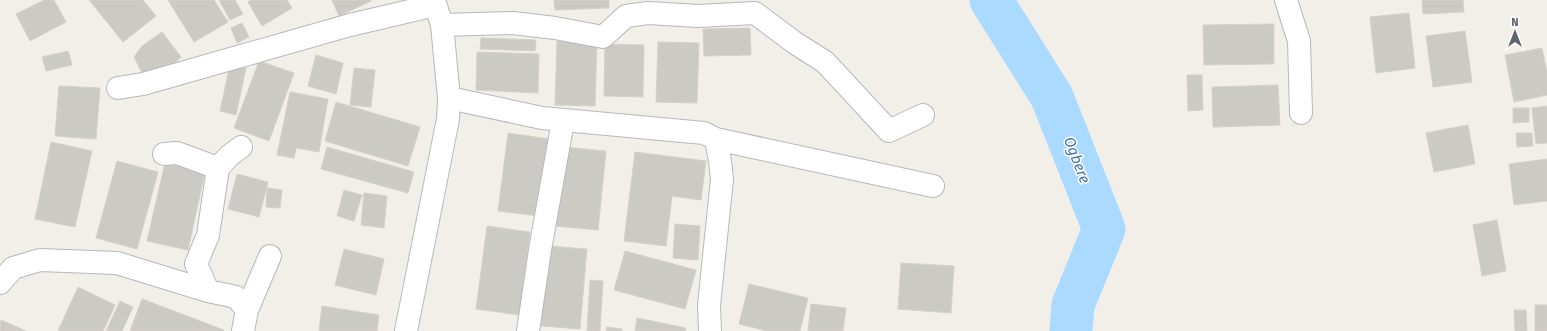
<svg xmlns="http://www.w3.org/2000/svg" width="1547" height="331" viewBox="0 0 1547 331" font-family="'Fira Sans',sans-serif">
<rect width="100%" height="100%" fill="#f1efe8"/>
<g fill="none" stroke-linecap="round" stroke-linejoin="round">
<path stroke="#aadaff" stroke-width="43" d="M991 0 1052 97 1104 229 1073 305 1071 331"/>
</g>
<path fill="#cccac5" stroke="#d6d1c6" d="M44 0H54L66 22 30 41 16 14Z
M89 0H143L156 16 123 42Z
M168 0H214L228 22 194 42Z
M219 0H235L243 14 230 20Z
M251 0H287L292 8 262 26 248 2Z
M332 0H371V1L339 16Z
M554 0H609V8L555 10Z
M1422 0H1463L1464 12 1423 14Z
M1409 13 1415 68 1376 73 1370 17Z
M242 23 249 37 237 43 231 28Z
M1274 24V64L1204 65 1203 25Z
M750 28 751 55 704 56 703 29Z
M1465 31 1472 82 1433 87 1426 36Z
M162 32 181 57 165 72 160 66 144 77 134 57 142 46Z
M481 38 536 40 535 51 480 49Z
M557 41 597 42 595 106 555 105Z
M658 42 699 43 697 103 656 102Z
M605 44 644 45 643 97 604 96Z
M1542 48 1547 73V95L1514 102 1505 55Z
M68 51 72 65 46 71 42 57Z
M477 52 539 54 538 93 476 90Z
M316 55 343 63 336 94 308 86Z
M259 61 294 73 269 141 234 128Z
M230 65 246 68 236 115 220 111Z
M354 68 375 70 371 107 350 105Z
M1187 75H1202L1203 110 1188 111Z
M1278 85 1280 125 1213 127 1212 87Z
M59 86 100 88 96 139 55 136Z
M290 92 328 99 319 152 296 148 294 158 277 155Z
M336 102 420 127 408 166 325 141Z
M1547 106V143L1536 144 1532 108Z
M1513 108H1529V122L1513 123Z
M1468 125 1475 164 1434 172 1426 133Z
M508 133 549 139 539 216 498 211Z
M1516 133H1532L1533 146 1517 147Z
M51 142 92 151 75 227 35 219Z
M327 147 414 172 408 193 321 169Z
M563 147 606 151 598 230 555 226Z
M635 152 706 161 701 200 672 196 666 246 624 241Z
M1547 159V201L1514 205 1509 164Z
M117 161 158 172 137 249 96 238Z
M165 163 205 172 188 250 147 241Z
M237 174 268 182 259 217 228 209Z
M267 188 282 190 280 208 266 207Z
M344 190 362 195 354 221 337 216Z
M364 193 387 196 384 228 361 225Z
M1497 220 1506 271 1482 276 1473 225Z
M675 224 700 226 698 260 673 258Z
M487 226 530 232 519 315 476 309Z
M548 246 587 249 580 329 541 326Z
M344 249 384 259 376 295 335 285Z
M625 251 696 270 685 309 614 290Z
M901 263 954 266 951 313 898 309Z
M590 280 603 281 600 331H587Z
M749 284 808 298 800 331H767L739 324Z
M78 287 115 305 103 331H58Z
M142 299 224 330 223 331H130Z
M120 301 133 307 122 331H106Z
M811 304 846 308 843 331H808Z
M1535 305H1547V331H1535Z
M322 306 379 315 377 331H319Z
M1514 310H1526L1527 331H1515Z
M637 318 686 328 685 331H635Z
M1 320 26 331H0Z
M607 327 622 329V331H606Z"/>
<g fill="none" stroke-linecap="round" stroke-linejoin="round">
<defs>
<path id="minor" d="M1286 0 1299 41 1301 113
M442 25 513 23 555 28 603 37 626 16 648 13 698 16 755 13 795 43 825 62 889 131 923 115
M118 88 143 84 350 25 435 5
M449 98 542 118 704 133 716 139 933 186
M164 154 177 153 218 168
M0 283 13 268 40 260 117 263 208 291 236 297 247 310
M208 291 196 264 208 235 218 168 229 156 241 147
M243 331 247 310 270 256
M406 331 448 119 449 98 442 25 434 0
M528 331 540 250 563 121
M710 331 709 305 722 179 720 161 716 139"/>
</defs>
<use href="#minor" stroke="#b5b8bc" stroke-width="24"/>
<use href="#minor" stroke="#fff" stroke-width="22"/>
</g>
<g text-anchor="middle" stroke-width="3" stroke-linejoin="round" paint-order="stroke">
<g font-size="15" font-style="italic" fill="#4174aa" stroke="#fff">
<text transform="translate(1077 160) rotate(69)" y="5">Ogbere</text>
</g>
</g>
<g transform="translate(1515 32)" stroke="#ffffff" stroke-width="3" paint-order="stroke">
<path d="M0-3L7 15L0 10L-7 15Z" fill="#5f6368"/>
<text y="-6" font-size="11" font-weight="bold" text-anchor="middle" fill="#5f6368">N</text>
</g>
</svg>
